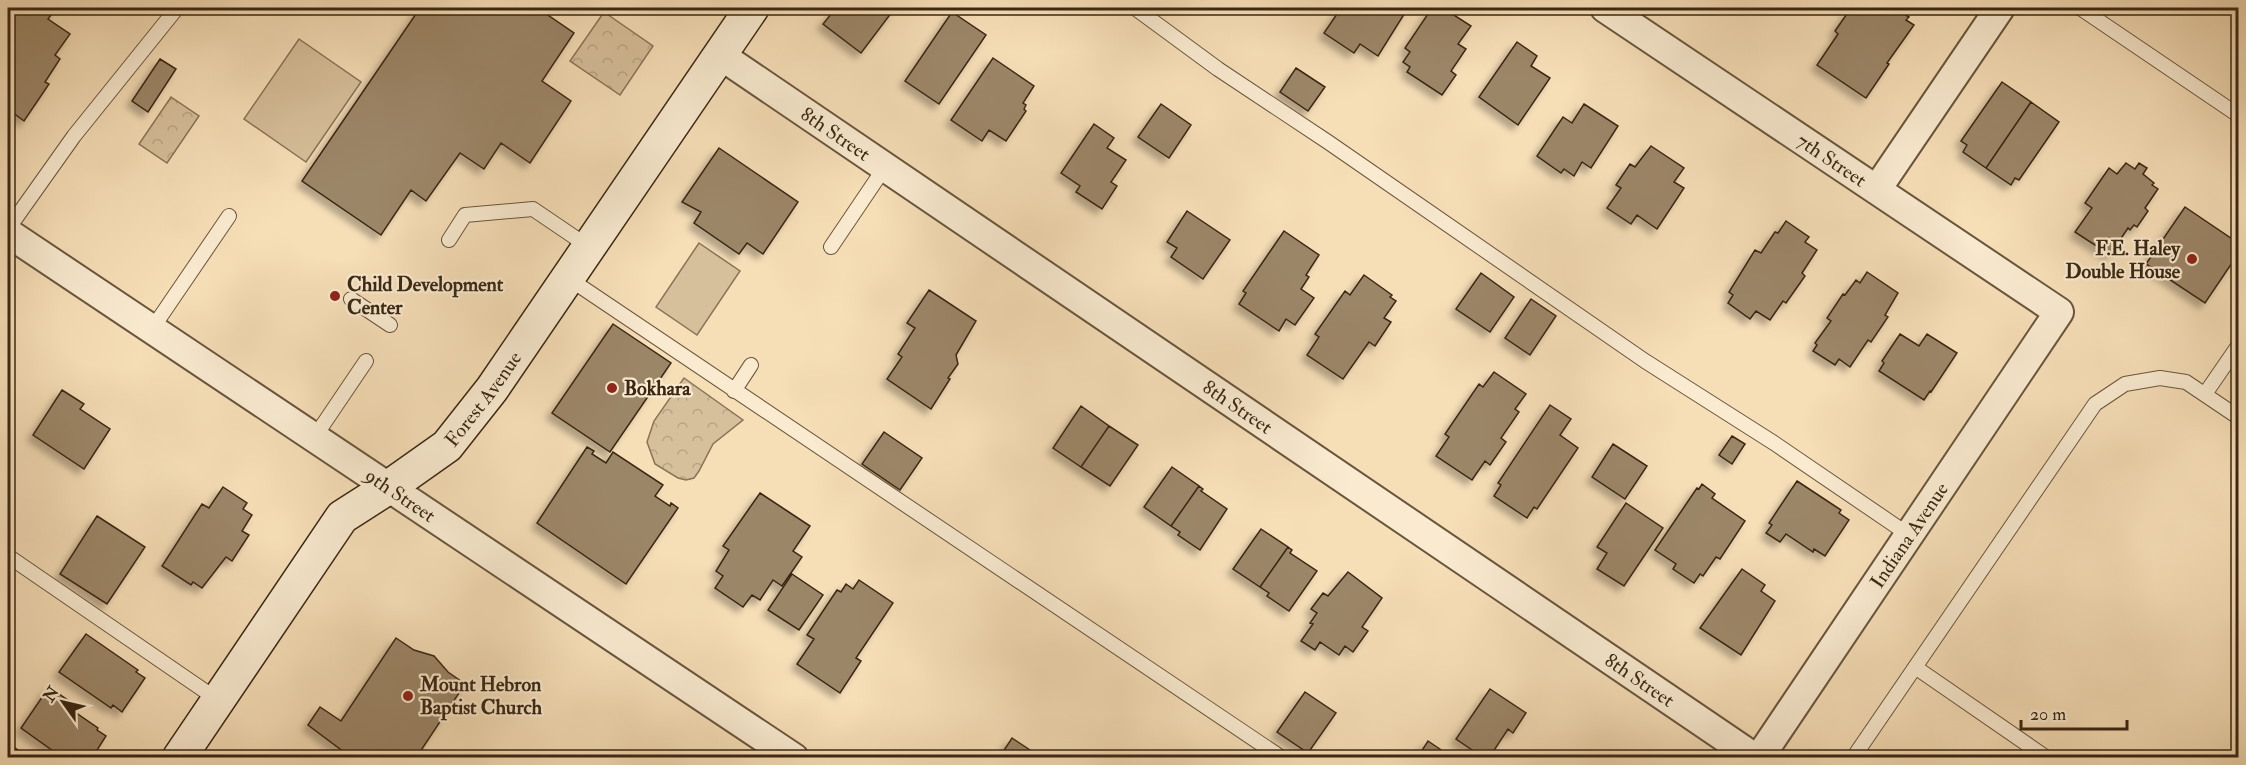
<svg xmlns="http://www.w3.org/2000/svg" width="2246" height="765" viewBox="0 0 2246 765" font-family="'IM FELL Double Pica',serif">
<defs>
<pattern id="forest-crowns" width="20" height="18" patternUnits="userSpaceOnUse" patternTransform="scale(1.5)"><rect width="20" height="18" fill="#d6bf9b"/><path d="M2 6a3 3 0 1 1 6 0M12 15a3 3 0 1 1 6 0" fill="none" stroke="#b8a485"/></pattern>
<filter id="shadow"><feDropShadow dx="-5.5" dy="5.5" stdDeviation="3" flood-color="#0004"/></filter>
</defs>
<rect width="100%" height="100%" fill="#f6deb7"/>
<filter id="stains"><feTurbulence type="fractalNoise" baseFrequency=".00333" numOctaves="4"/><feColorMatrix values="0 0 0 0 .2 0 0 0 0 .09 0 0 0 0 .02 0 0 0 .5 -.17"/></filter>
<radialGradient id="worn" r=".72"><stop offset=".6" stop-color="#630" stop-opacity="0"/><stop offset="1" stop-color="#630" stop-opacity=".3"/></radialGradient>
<path fill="#d6bf9b" stroke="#887357" stroke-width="1.5" d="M299 39 361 82 306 162 244 119Z
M699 243 740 271 697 335 656 307Z"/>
<path fill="url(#forest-crowns)" stroke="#887357" stroke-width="1.5" d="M604 12 653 46 620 95 570 61Z
M171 97 199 116 167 163 139 144Z
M684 378 743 420 713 444 699 471 694 478 686 480 678 478 655 464 647 442 654 421Z"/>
<path fill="#9c8668" stroke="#3a2713" stroke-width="1.5" filter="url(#shadow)" d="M17 8H56L48 19 70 34 55 55 60 59 45 82 49 84 24 121 8 109V21Z
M420 8H433L440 12 443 8H548L545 13 574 33 542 81 571 101 530 163 501 143 484 169 460 153 426 201 411 190 381 235 302 181Z
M836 8H895L861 53 823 24Z
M1341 8H1408L1378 56 1360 44 1354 53 1324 33Z
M1432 8H1443L1471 26 1458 44 1466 49 1451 71 1456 75 1442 95 1407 72 1410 67 1403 62 1410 52 1405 48Z
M1851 8H1895L1909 17 1906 20 1914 25 1887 63 1889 64 1866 98 1817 65 1838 34 1835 31Z
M952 12 986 35 939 104 905 81Z
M1517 42 1537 56 1531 66 1550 78 1518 125 1479 97Z
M993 58 1034 86 1023 103 1026 105 1024 109 1026 111 1006 141 989 130 982 141 951 120Z
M160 59 176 69 148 112 132 101Z
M1296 68 1325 87 1308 111 1280 92Z
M2002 82 2031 102 1986 168 1963 152 1967 145 1961 141Z
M2031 102 2059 122 2019 180 2015 178 2011 185 1986 168Z
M1161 104 1191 125 1169 158 1138 137Z
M1584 104 1618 126 1591 168 1582 162 1574 176 1564 169 1561 173 1537 156 1563 117 1572 123Z
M1094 124 1114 138 1107 148 1126 160 1111 182 1117 186 1102 209 1076 192 1080 186 1061 173Z
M1651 146 1684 168 1674 182 1684 188 1657 229 1637 215 1631 224 1607 208 1621 188 1616 185 1630 164 1635 167Z
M719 148 798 202 763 254 747 243 739 254 694 223 701 212 682 202Z
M2126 163 2135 169 2139 163 2147 168 2143 174 2154 183 2152 185 2158 189 2145 208 2148 211 2137 227 2134 225 2130 230 2128 228 2110 255 2075 232 2092 208 2085 203 2109 168 2117 174Z
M2185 207 2238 243V254L2205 303 2146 264Z
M1187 211 1230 240 1203 279 1171 257 1177 248 1167 242Z
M1786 221 1809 237 1805 242 1817 250 1802 273 1805 276 1786 303 1783 301 1770 320 1756 311 1750 319 1728 303 1733 295 1729 292 1755 250 1761 253 1775 232 1778 233Z
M1284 231 1319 255 1306 275 1309 277 1301 289 1314 298 1295 325 1286 319 1279 331 1239 304 1246 293 1243 291Z
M1867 272 1898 293 1885 315 1888 317 1871 342 1868 340 1850 367 1839 359 1835 365 1813 351 1817 345 1815 343 1831 321 1827 318 1843 294 1845 295 1856 280 1860 283Z
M1481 273 1514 297 1490 332 1456 309Z
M1364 275 1392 295 1390 297 1396 301 1384 318 1391 322 1375 346 1369 342 1343 379 1307 355 1319 337 1315 334 1345 291 1350 295Z
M929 290 976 321 956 355 958 364 948 378 950 379 931 409 887 379 902 357 898 354 915 328 907 323Z
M1531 299 1556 316 1530 355 1505 338Z
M613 324 671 363 610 452 552 413Z
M1900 334 1919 346 1927 334 1957 353 1931 392 1930 391 1924 400 1879 371 1884 363 1882 361Z
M1494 372 1526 394 1515 409 1519 412 1501 438 1506 442 1490 465 1485 461 1472 480 1436 456 1449 437 1445 434 1479 384 1483 387Z
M62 390 84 404 80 409 110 429 84 469 33 435Z
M1550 405 1571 419 1560 435 1578 448 1537 509 1534 507 1527 518 1494 496 1501 485 1498 483Z
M1081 406 1109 426 1081 467 1053 448Z
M1109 426 1138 445 1110 486 1081 467Z
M884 432 922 458 900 490 862 464Z
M1732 436 1745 444 1732 464 1719 455Z
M1613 444 1647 466 1625 499 1592 477Z
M587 447 594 451 592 454 606 463 613 452 663 485 655 496 670 506 671 503 678 508 626 584 537 523Z
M1172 467 1199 486 1171 526 1144 507Z
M1797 481 1841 510 1839 513 1849 520 1825 556 1814 549 1813 552 1786 534 1780 542 1766 533 1772 525 1769 523Z
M1702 484 1715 494 1712 498 1745 521 1720 559 1716 557 1703 576 1700 574 1694 583 1673 569 1676 564 1655 550 1697 488 1699 489Z
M1199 486 1203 489 1201 491 1227 509 1200 550 1178 535 1180 532 1171 526Z
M223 487 247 503 243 509 252 515 242 531 249 535 232 561 226 557 202 588 193 582 191 585 162 566 202 504 209 508Z
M760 493 810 526 793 551 802 557 782 586 773 580 760 600 752 595 743 607 715 588 723 576 716 571 729 550 723 546Z
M1626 503 1663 528 1624 586 1597 569 1607 553 1597 547Z
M97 516 145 547 107 604 60 574Z
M1261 529 1288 547 1260 587 1233 569Z
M1288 547 1292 550 1290 553 1317 571 1289 611 1267 596 1269 593 1260 587Z
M1742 569 1765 585 1761 591 1775 601 1741 655 1700 628Z
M1348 572 1382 598 1362 627 1368 631 1353 652 1345 646 1339 655 1320 642 1315 650 1301 641 1313 624 1310 623 1317 613 1311 609 1323 593 1328 596Z
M792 574 823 595 799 630 768 610Z
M859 580 893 603 856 658 861 661 840 693 797 664 814 639 807 635 837 590 841 592 846 584 853 589Z
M86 634 138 670 136 672 145 678 122 712 113 705 111 708 59 672Z
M396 638 414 650 434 656 448 672 465 684 416 758H352L308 725 320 707 341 721Z
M49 687 75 705 72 710 98 728 97 730 106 736 92 758H63L21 728Z
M1490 689 1526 713 1513 733 1508 729 1489 758H1484L1456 739Z
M1305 692 1336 713 1308 753 1277 732Z
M1012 738 1042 758H999Z
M1428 741 1453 758H1417Z
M11 745 29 758H8V750Z"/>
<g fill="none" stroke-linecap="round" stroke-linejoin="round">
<defs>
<path id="lane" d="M1135 8 1218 69 1328 142 1645 361 1774 443 1909 535
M2080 8 2238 115
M8 229 74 136 177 8
M449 240 465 215 533 209 589 247
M831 247 885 167
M568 278 1282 758
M351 299 390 325
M152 329 229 216
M734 391 751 365
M2205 394 2238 346
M314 438 366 361
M8 556 218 700
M1915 667 2047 758
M1853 758 2095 404 2125 384 2160 378 2186 382 2238 417"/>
<g id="street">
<path id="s1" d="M1605 8 2059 312 1759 758"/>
<path id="s2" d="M720 55 1755 758"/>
<path d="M1877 189 2000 8"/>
<path id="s3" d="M8 233 794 758"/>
</g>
<g id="secondary">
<path id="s4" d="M179 758 342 517 389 487 447 446 492 389 752 8"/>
</g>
</defs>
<use href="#lane" stroke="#69553c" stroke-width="16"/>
<use href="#street" stroke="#69553c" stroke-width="32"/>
<use href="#secondary" stroke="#3a2713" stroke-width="36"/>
<use href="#lane" stroke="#f9ead0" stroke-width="14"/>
<use href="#street" stroke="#f9ead0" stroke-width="28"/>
<use href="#secondary" stroke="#f9ead0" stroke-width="33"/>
</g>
<g fill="#8f2418" stroke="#f9ead0" stroke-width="2">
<circle cx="2192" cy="259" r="6"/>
<circle cx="335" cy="296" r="6"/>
<circle cx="612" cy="388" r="6"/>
<circle cx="408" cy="696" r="6"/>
</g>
<g text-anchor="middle" stroke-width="4.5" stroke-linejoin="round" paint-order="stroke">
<g font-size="20" fill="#3a2713" stroke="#f9ead0">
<text dy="7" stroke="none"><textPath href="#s2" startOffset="140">8th Street</textPath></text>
<text dy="7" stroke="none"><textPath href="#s1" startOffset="273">7th Street</textPath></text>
<text dy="7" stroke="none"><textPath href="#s4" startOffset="477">Forest Avenue</textPath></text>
<text dy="7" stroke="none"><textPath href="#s2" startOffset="626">8th Street</textPath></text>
<text dy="7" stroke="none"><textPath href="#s3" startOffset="472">9th Street</textPath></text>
<text transform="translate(1909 535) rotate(-56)" y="7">Indiana Avenue</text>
<text dy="7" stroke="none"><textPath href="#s2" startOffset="1112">8th Street</textPath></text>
</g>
<g font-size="20" font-weight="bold" fill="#3a2713" stroke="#f9ead0" text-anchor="start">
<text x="2180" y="255" text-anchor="end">F.E. Haley<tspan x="2180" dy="23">Double House</tspan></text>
<text x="347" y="291">Child Development<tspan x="347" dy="23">Center</tspan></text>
<text x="624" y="395">Bokhara</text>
<text x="420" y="691">Mount Hebron<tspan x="420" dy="23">Baptist Church</tspan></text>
</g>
</g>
<rect width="2246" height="765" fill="none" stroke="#f6deb7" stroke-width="30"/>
<rect x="9" y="9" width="2228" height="747" fill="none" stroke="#3a2713" stroke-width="3"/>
<rect x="15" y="15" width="2216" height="735" fill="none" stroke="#3a2713" stroke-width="1.5"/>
<g transform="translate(63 702) rotate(304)" stroke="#f9ead0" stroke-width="4.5" paint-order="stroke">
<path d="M0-4.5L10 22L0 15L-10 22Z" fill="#3a2713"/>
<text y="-9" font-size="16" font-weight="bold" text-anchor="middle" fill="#3a2713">N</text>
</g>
<path d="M2021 720v9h106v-9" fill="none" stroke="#3a2713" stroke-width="3"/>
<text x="2030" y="720" font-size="18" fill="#3a2713" stroke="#f9ead0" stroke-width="4.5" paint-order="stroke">20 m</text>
<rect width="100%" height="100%" filter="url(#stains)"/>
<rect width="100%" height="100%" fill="url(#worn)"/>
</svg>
